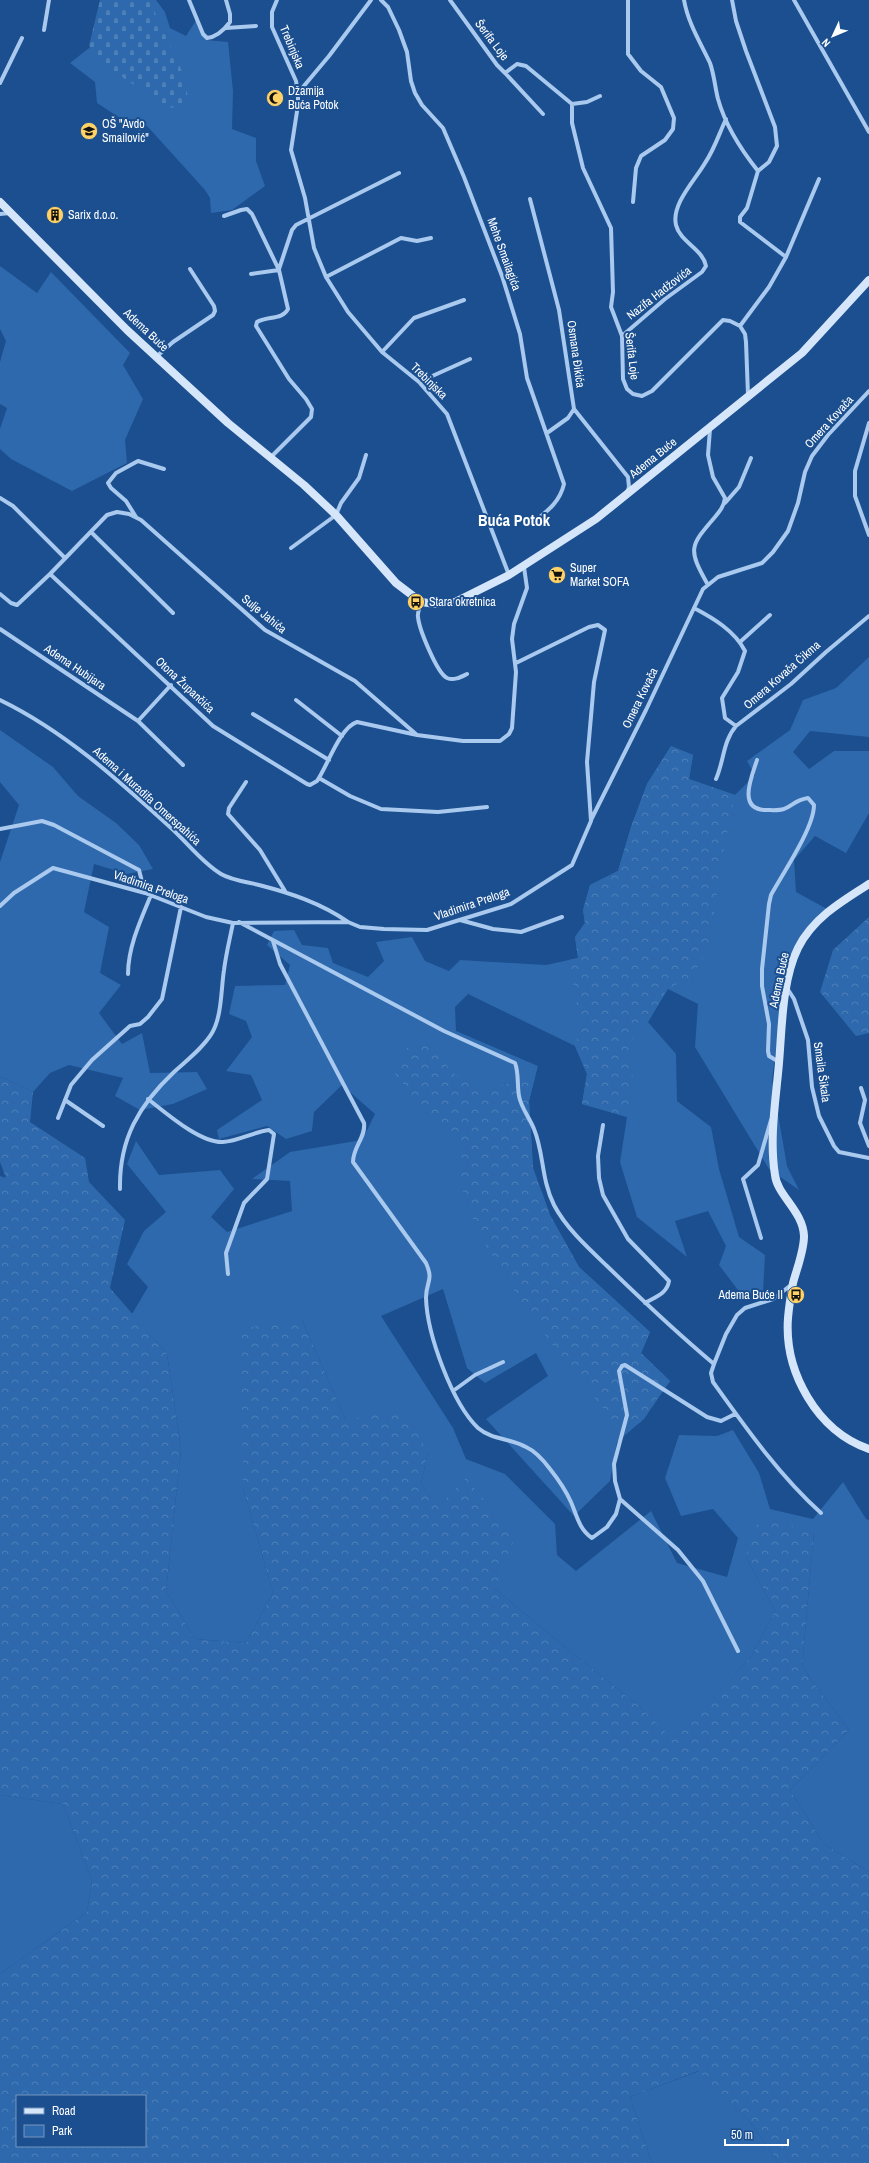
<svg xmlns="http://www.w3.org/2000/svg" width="869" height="2163" viewBox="0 0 869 2163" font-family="'Archivo Narrow',sans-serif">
<defs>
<pattern id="forest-crowns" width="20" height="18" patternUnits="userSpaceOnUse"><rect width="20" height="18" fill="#2e69ad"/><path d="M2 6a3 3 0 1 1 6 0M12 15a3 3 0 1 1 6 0" fill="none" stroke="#4d80b9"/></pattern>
<pattern id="cemetery-stones" width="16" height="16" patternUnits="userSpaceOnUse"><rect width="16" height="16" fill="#2e69ad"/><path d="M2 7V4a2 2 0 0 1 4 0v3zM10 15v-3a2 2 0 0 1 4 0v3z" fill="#4d80b9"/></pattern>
</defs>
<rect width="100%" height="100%" fill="#1b4f8f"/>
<path fill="#2e69ad" d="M103 0H156L165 12 170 28 186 36 197 19 206 40 228 42 233 91 232 129 256 138V161L265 186 232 210 211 213 210 198 205 190 148 127 144 125 140 131 97 103 95 82 70 63 93 45Z
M0 266 37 293 51 272 130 353 123 365 143 399 125 440 127 463 72 491 11 459 0 449V429L7 408 0 404V362L6 341 0 329Z
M869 657V737L810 731 793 752 809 769 834 751H869V813L846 853 815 836 794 860 796 892 827 909 806 929 785 980 772 1080 787 1166 799 1190 769 1169 695 1047 698 1004 668 989 648 1022 676 1054 677 1101 711 1127 719 1169 739 1237 765 1255 763 1292 741 1294 719 1265 726 1246 708 1211 675 1221 687 1257 637 1217 620 1162 627 1117 582 1104 587 1074 575 1046 468 994 455 1007 456 1031 538 1066 529 1101 533 1168 550 1215 579 1267 650 1332 641 1353 670 1381 644 1419 617 1442 610 1481 574 1516 486 1419 548 1376 536 1353 485 1383 467 1368 443 1289 381 1316 453 1428 466 1459 505 1474 555 1524 557 1555 576 1571 651 1511 677 1563 727 1577 738 1538 713 1509 681 1516 665 1478 679 1435 717 1436 733 1430 759 1473 770 1509 813 1519 843 1482 866 1519 869 1520V1872L824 1844 790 1790 849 1730 802 1667 814 1531 746 1557 775 1611 751 1657 674 1741 638 1705 576 1656 495 1589 421 1484 428 1452 346 1420 301 1318 243 1488 273 1593 246 1643 195 1639 166 1591 181 1449 167 1354 132 1314 148 1287 127 1264 144 1231 166 1212 127 1164 136 1141 159 1175 220 1170 234 1189 211 1217 227 1232 292 1211 290 1181 252 1179 290 1152 362 1140 375 1114 342 1085 314 1112 312 1131 286 1139 267 1126 219 1139 217 1130 262 1100 251 1075 226 1071 252 1037 246 1021 229 1014 235 986 285 985 290 965 267 945 274 931 294 930 302 945 328 948 333 963 368 977 384 961 376 942 412 937 425 961 449 971 460 960 546 965 578 958 575 937 585 923 583 910 590 885 618 871 631 827 647 784 671 746 693 755 689 779 735 795 755 775 747 761 790 730 803 700 836 688Z
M0 730 53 767 78 796 116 823 139 845 153 869 127 874 94 864 84 912 109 927 100 973 121 985 99 1013 122 1044 142 1033 150 1073 197 1072 207 1089 173 1104 140 1110 115 1096 123 1078 69 1065 50 1073 33 1092 2 1077 0 1079V862L19 805 0 782Z
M0 1795 63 1804 92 1881 87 1912 0 1974Z
M699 2071 750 2122 779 2163H652L630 2097Z"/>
<path fill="url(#forest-crowns)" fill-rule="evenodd" d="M671 746 693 755 689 779 735 795 721 862 710 945 692 977 667 989 648 1022 629 1043 633 1071 627 1117 582 1104 587 1074 575 1046 581 1027 569 960 578 958 575 937 585 923 583 910 590 885 618 871 631 827 647 784Z
M869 917V1033L856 1036 820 992 833 950Z
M424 1039 454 1074 480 1091 535 1077 529 1101 533 1168 550 1215 579 1267 650 1332 641 1353 670 1381 640 1423 614 1422 550 1342 519 1298 477 1231 459 1179 463 1145 433 1121 395 1074 405 1049Z
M2 1077 33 1092 30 1122 85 1158 89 1182 125 1220 110 1288 167 1354 181 1449 166 1591 195 1639 246 1643 273 1593 243 1488 241 1329 301 1318 346 1420 404 1410 428 1452 421 1484 438 1507 466 1478 515 1537 495 1589 576 1656 638 1705 674 1740 751 1657 775 1611 746 1557 759 1518 814 1531 802 1667 849 1730 790 1790 824 1844 869 1872V2163H779L750 2122 698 2071 630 2097 652 2163H0V1974L87 1912 92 1881 63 1804 0 1795V1176L6 1178 0 1162V1079ZM17 2096H145V2146H17Z"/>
<path fill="url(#cemetery-stones)" d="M100 0H149L181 69 190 105 169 108 107 67 89 46Z"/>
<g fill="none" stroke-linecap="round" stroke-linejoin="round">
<path stroke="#a9c9ee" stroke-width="4" d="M189 0 203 34 207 38C217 37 224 30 230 22V14L226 0
M277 0 272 12V27L296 81 298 93V105L291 150 305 198 314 248 326 277 348 312 382 352 419 382 447 414 509 575
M381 0 388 7 399 30 407 52 411 81 415 93 422 105 443 128 464 177 502 276 520 334 527 378 564 484C560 501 549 510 536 520
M450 0 497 65 505 73 517 64 526 66 572 104V123L583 168 611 228 613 292 611 307 622 336 623 379 627 389 633 394 642 396 652 391 723 320 730 321 740 326 769 287 786 257 819 179
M628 0V54L641 71 661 87 674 118 673 129 665 140 641 156 636 168 633 202
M684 0C688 23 700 42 710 63 714 74 715 87 718 99 725 124 742 151 758 171
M732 0 736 21 746 51 775 127 777 146 769 162 758 171 747 208 740 217V222L786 257
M794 0 869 132
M226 28 256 26
M44 30 49 0
M505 73 543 114
M0 83 22 38
M298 93 329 56 371 0
M572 104 587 102 600 96
M530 199 559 310 574 409 628 477 629 487 627 493
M0 214 10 213
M224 216 241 210 247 209 252 214 279 270 288 309C283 320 266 316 257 322L256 326 289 379 306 399 312 409 311 417 270 458
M279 269 292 230 296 225 399 173
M251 274 279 270
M326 277 401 238 417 241 431 238
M740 326 745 334 746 342 748 395
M622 336 665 299 702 272 706 266C703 249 680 242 676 225 671 204 696 179 705 163 714 150 719 134 726 119
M382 352 414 318 464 300
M156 357 173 342 213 315 215 311 214 306 190 269
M419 382 470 359
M869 423 855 471V496L869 535
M547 433 568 418 574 409
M0 498 13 506 65 558
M725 503 739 487 751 458
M136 517 126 501 111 488 108 483 116 473 138 461 164 469
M91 532 173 613
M291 548 336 515 341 503 359 478 366 455
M50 574 213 726 307 784 310 785 317 781C327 767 340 727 357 722L417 735
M708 585C688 549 689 547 715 517 720 511 724 506 725 498L713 477 708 455 710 429
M0 594 11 603 17 605 50 574 107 515 117 512 129 514 141 520 265 630 355 681 417 735 463 741H500L509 734 512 728 516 672 512 639 514 624 527 588 524 567
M421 602C420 607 417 613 418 617 419 629 437 673 447 678 454 681 461 677 467 674
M694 608C713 618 735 631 745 651L738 672 722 698 725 718 736 726 791 684 826 652 869 616
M0 629 138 721 183 765
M740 642 770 615
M0 700C64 731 117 779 170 827 187 842 201 862 221 874 231 880 247 882 259 885 290 893 321 903 348 922
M296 700 342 736
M253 714 329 760
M138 721 171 685
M757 760C752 776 737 809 765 810 771 810 778 811 784 809 794 805 795 800 808 798L814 805C814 828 783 873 771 895L769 904 762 969V986L769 1024 768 1051 769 1056 779 1062
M319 778 350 796 381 809 438 812 487 807
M716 779C724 761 723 741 736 726
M246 782 229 808 228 814 260 850 285 891
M591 820 646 710 703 589 718 577 762 563 773 552 788 531 798 503 805 472 812 456 828 435 869 391
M0 829 42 821 54 825 139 870 145 893
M0 906 14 893 53 868 145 893 206 917 233 923 348 922 360 927 384 929 427 930 511 904 572 865 591 821 587 762 594 682 605 630 598 625 589 627 516 663
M460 920 493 929 521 932 562 917
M239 922 444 1031 515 1063C519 1073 517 1085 519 1096 521 1108 530 1118 534 1129 544 1153 541 1179 554 1205 566 1228 588 1248 607 1266 642 1300 677 1333 714 1364
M273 941 280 964 364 1123C366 1137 353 1147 353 1162L426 1263C434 1281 426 1281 426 1298 427 1334 452 1403 478 1428 492 1440 510 1438 526 1447 535 1451 544 1461 550 1469 558 1479 566 1491 571 1502 577 1516 579 1529 592 1538L607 1527 616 1514 620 1499 615 1481 614 1464 627 1415 619 1371 622 1366 625 1365 707 1417 721 1421 735 1414
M128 974C128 947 141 919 151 895
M787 988 794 999 808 1040 812 1087 819 1116 834 1146 839 1152 869 1158
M861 1088 865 1100 860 1123 869 1146
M148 1099C166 1113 200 1143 223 1142 239 1141 253 1132 269 1130L274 1134 267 1179 244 1203 226 1253 228 1274
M65 1100 103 1126
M58 1118 71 1085 92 1060 130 1026 140 1024 148 1017 162 999 181 907
M603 1125 598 1156 599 1178 603 1195 628 1239 669 1281C667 1294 655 1297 645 1303
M120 1189C119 1139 139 1105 174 1072 187 1060 203 1048 212 1033 222 1016 221 989 224 970 226 954 230 938 233 923
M761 1238 743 1179 758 1165 771 1120
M791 1285 773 1299 745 1308 737 1315 726 1334 714 1364 711 1373 713 1382C746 1428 779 1475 821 1513
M453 1391 475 1375 503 1362
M620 1499 678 1550 703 1581 738 1651"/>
<path stroke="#d6e6fa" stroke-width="8" d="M0 202 127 330 228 423 304 485 336 515 396 583 421 602 436 604 455 602 509 575 596 519 802 353 869 280
M869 884C842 901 813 918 798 948 782 980 782 1028 779 1063 776 1099 769 1138 775 1175 777 1195 803 1211 804 1236 804 1251 797 1268 793 1283 791 1294 789 1306 788 1318 784 1372 817 1431 869 1449"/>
</g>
<defs>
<symbol id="mosque-disc" viewBox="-11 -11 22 22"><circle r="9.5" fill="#ffd166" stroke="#1b4f8f"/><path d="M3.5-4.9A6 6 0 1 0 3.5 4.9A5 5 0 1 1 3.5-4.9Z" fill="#111"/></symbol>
<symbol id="school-disc" viewBox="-11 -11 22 22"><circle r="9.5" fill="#ffd166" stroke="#1b4f8f"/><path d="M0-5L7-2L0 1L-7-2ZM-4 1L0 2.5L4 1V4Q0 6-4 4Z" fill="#111"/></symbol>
<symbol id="building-disc" viewBox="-11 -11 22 22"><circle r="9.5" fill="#ffd166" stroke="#1b4f8f"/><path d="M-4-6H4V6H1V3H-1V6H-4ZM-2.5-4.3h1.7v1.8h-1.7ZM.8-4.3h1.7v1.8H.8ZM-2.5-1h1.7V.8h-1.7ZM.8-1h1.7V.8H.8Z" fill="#111"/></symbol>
<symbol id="supermarket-disc" viewBox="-11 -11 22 22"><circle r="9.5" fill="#ffd166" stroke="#1b4f8f"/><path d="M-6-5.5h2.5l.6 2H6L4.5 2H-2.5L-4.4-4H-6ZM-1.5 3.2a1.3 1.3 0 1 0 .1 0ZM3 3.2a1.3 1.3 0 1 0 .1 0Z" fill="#111"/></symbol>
<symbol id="bus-disc" viewBox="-11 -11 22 22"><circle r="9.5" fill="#ffd166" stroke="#1b4f8f"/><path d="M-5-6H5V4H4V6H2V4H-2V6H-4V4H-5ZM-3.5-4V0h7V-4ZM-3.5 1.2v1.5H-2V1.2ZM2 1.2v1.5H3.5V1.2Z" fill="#111"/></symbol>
</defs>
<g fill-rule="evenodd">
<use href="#mosque-disc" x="265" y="88" width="20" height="20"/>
<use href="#school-disc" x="79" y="121" width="20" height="20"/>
<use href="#building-disc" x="45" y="205" width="20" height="20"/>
<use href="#supermarket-disc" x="547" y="565" width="20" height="20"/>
<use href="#bus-disc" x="406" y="592" width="20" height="20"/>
<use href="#bus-disc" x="786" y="1285" width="20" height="20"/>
</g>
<g text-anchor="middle" stroke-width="4" stroke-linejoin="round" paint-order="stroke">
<g font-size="12" fill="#fff" stroke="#1b4f8f">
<text transform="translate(492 40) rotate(53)" y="4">Šerifa Loje</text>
<text transform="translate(292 47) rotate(67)" y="4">Trebinjska</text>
<text transform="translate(504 254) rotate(70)" y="4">Mehe Smailagića</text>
<text transform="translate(659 293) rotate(-38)" y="4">Nazifa Hadžovića</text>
<text transform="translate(146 330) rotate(43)" y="4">Adema Buće</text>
<text transform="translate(576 354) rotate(82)" y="4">Osmana Đikića</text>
<text transform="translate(632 356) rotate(83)" y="4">Šerifa Loje</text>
<text transform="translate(429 381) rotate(45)" y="4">Trebinjska</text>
<text transform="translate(829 422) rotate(-48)" y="4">Omera Kovača</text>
<text transform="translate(653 458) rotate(-39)" y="4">Adema Buće</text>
<text transform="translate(264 614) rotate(39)" y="4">Sulje Jahića</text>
<text transform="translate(75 667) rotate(34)" y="4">Adema Hubijara</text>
<text transform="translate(782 675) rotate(-41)" y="4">Omera Kovača Čikma</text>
<text transform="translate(185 685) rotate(43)" y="4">Otona Župančića</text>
<text transform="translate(640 698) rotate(-64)" y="4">Omera Kovača</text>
<text transform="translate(147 796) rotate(42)" y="4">Adema i Muradifa Omerspahića</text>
<text transform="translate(151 887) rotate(19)" y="4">Vladimira Preloga</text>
<text transform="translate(472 904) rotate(-19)" y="4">Vladimira Preloga</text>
<text transform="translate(779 980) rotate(-78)" y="4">Adema Buće</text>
<text transform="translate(822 1072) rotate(82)" y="4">Smaila Šikala</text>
</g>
<g font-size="12" fill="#fff" stroke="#1b4f8f" text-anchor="start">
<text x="288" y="95">Džamija<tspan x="288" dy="14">Buća Potok</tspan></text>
<text x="102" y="128">OŠ "Avdo<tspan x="102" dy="14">Smailović"</tspan></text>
<text x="68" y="219">Sarix d.o.o.</text>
<text x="570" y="572">Super<tspan x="570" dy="14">Market SOFA</tspan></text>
<text x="429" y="606">Stara okretnica</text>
<text x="783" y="1299" text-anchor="end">Adema Buće II</text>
</g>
<g font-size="16" font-weight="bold" fill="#fff" stroke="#1b4f8f">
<text x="514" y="526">Buća Potok</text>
</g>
</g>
<rect x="16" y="2095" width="130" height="52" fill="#1b4f8f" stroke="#7695bc"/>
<rect x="24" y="2108" width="20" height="6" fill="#d6e6fa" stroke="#7695bc"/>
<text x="52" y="2115" font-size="12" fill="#ffffff">Road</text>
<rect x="24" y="2125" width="20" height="12" fill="#2e69ad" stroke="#7695bc"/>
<text x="52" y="2135" font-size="12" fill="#ffffff">Park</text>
<g transform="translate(833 36) rotate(226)" stroke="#1b4f8f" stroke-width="3" paint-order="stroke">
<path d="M0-3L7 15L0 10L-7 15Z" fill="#ffffff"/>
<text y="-6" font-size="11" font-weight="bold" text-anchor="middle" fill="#ffffff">N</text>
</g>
<path d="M725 2139v6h63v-6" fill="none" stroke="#ffffff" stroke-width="2"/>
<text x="731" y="2139" font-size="12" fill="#ffffff" stroke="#1b4f8f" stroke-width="3" paint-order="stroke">50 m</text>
</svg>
